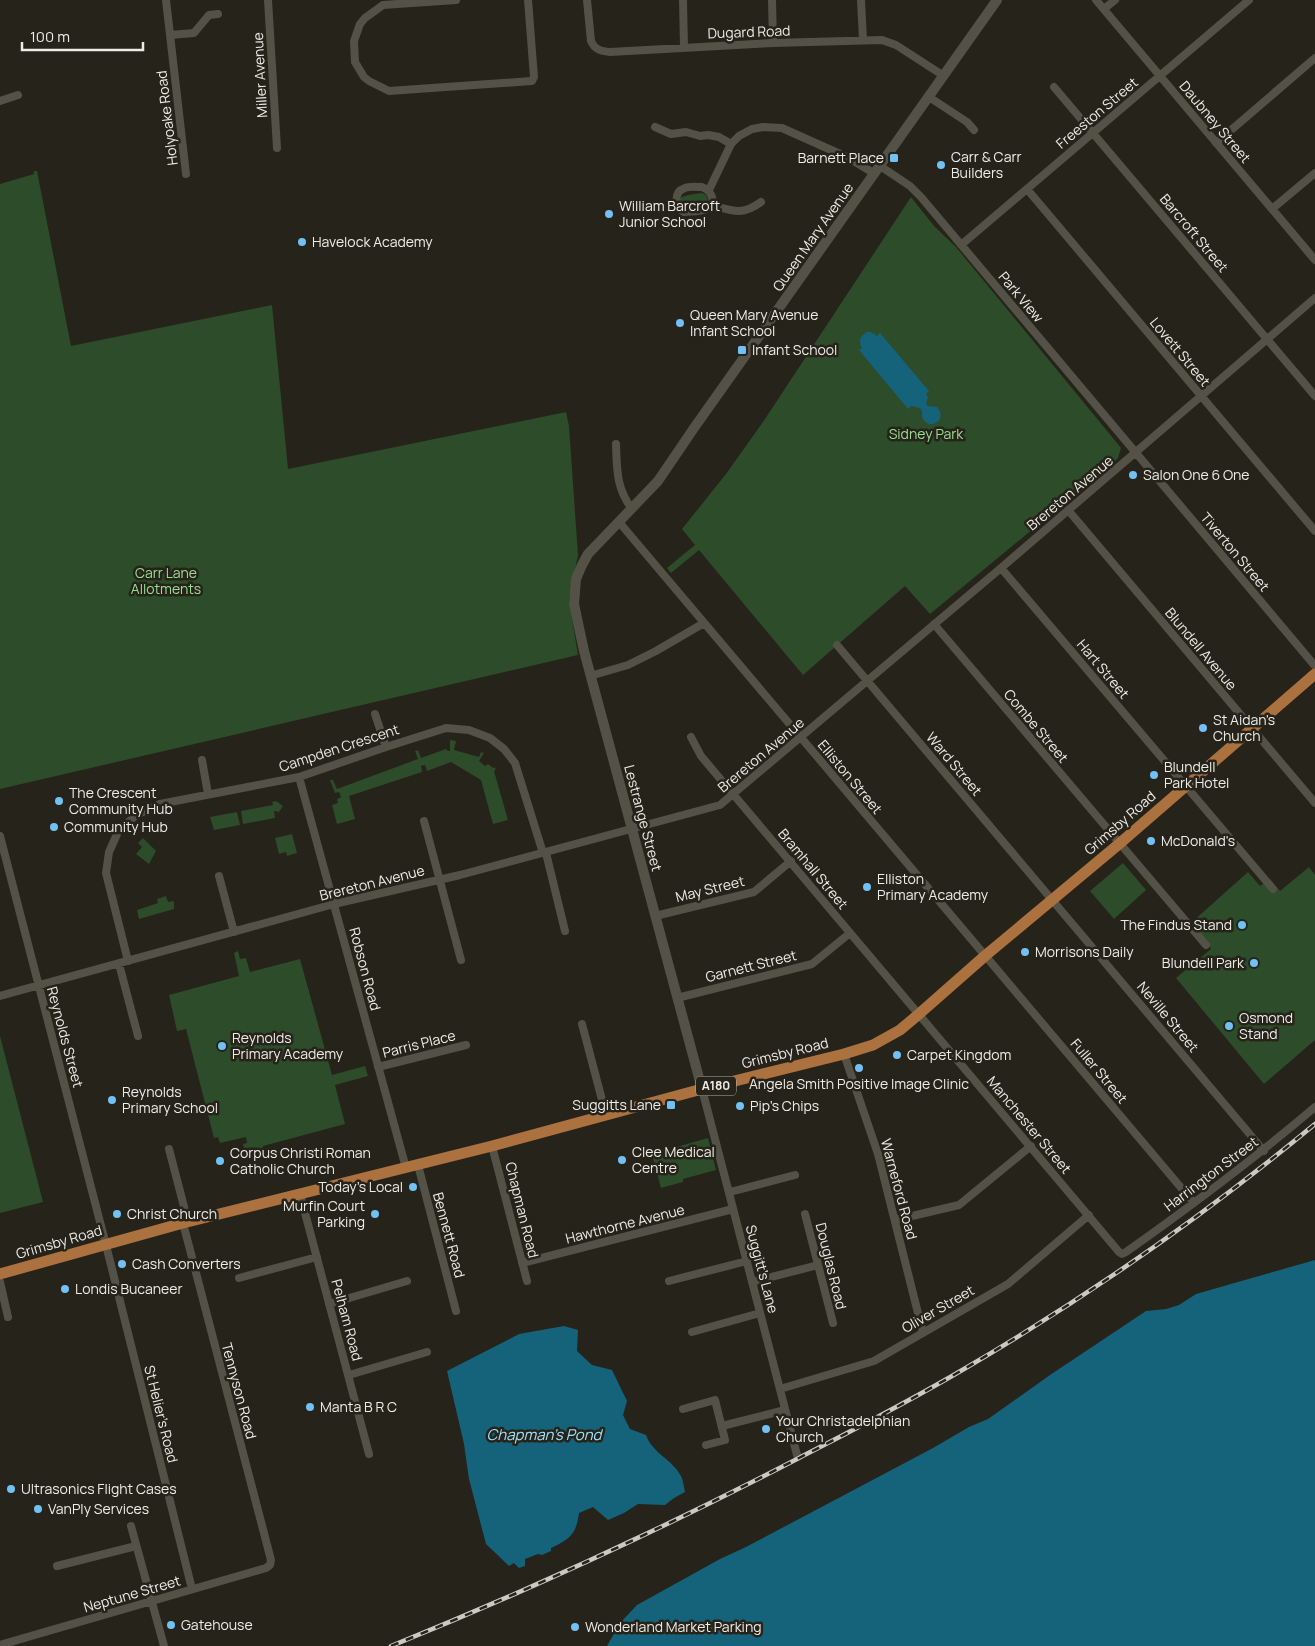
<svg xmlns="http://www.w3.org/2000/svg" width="1315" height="1646" viewBox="0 0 1315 1646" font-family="Manrope,sans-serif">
<rect width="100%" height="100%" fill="#26231a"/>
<path fill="#2d4c29" d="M34 171H37L71 346 272 305 288 469 566 412 569 426 578 555 569 600 578 655 0 789V184L34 174Z
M702 193 706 195 708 200 706 204 686 208C666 196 695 194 702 193Z
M911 197 934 226 956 247 1117 443 1121 448 1118 458 1114 462 930 614 905 586 803 675 699 550 671 573 667 568 695 545 682 529 726 474 765 419Z
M450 740 456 741 454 750 479 757 481 752 484 753 479 761 485 766 488 764 493 768 494 767 496 769 494 771 508 820 493 824 481 780 451 762 427 771 425 765 421 766 422 772 349 796 355 819 337 824 332 805 338 803 337 799 341 797 339 792 335 793 330 780H333L337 789 418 759 415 751 418 750 421 758 446 749 448 751H450Z
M276 801 283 806 278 813 277 811H274L275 818 243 824 241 811 273 805 272 802Z
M237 812 240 825 214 830 210 817Z
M292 834 297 853 287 856 286 852 279 854 275 838Z
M143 838 156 851 149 864 136 854 142 847 138 843Z
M1123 863 1146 890 1114 919 1090 891Z
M1309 867 1315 875V1040L1264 1084 1176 978 1211 949 1192 922 1248 872 1260 886 1270 879 1280 891Z
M166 896 168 902 174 901V909L139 919 137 910 158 903 157 899Z
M238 951 240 959 246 958 250 972 300 959 332 1075 365 1066 368 1076 335 1085 345 1124 263 1146 264 1153 249 1157V1154L245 1155 243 1144 247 1143 246 1137 220 1143 218 1137 214 1138 186 1029 177 1031 169 995 239 976 234 953Z
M0 1036 43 1202 0 1213Z
M708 1138 716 1170 683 1179V1182L661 1188 652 1154Z"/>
<path fill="#15627b" d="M867 332H871L877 336 880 333 929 391 926 394 928 397 926 404 928 406 937 407C951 424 920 433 922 411L920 408 911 406 908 409 859 350 862 348C858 341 860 336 867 332Z
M1315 1260V1646H607L620 1623 637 1605 720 1559 746 1547 933 1448 969 1427 988 1419 1050 1375 1146 1311 1166 1309 1179 1305 1196 1294Z
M564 1326 578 1330 577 1351 592 1365 612 1370 627 1401 623 1415 630 1429 646 1435C652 1453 672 1459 681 1476 683 1480 684 1487 685 1492L674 1498 665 1505 638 1504 624 1513 608 1520 593 1507 579 1513C576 1535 570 1539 551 1548V1551L542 1555 538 1554 525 1559V1566L519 1568 514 1563 509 1566 486 1544 469 1479 464 1444 447 1371 519 1334Z"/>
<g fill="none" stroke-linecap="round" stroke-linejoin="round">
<path stroke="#545147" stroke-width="8" d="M166 0 186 174
M268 0 277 148
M456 0 383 5 365 18 360 24 354 41 355 62 364 77 369 81 389 91 532 81 534 77 528 0
M587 0 591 41C595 50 601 51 610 52L773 43 882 40 896 45 944 76
M683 0 684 47
M772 0 773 43
M861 0 863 40
M1096 0 1315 260
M1104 9 1115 0
M170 35 194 33 209 15 218 14
M1054 87 1315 396
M929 97 967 122 974 130
M0 101 18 95
M655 127 671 134 686 132 700 136 708 135 719 137 731 144
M1216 143 1315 58
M880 166 910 186 921 197 1315 666
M702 187C713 191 718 206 704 210 698 212 690 211 683 212 675 206 673 192 685 188 689 186 697 187 702 187Z
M1027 189 1315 531
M709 190 731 144 739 136 752 129 763 127 782 128 849 158 875 174
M711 205C733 211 742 216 761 202
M1272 209 1315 173
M961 245 1249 0
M616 444C617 469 616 488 632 509
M1068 510 1315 803
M619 522 1194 1203
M1001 568 1273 889
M934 624 1206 945
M837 645 1264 1151
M590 676 628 665 656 651 704 623
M375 714 386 747
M691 737 701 756 1119 1252 1122 1254 1126 1252C1191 1206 1254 1159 1315 1107
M202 760 208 794
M299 777 406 1168
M424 821 461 960
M0 836 106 1245 192 1589
M546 853 565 931
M219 876 234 932
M655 916 754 892 791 861
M128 961 106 873 109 852 118 832 136 815 160 804 299 777 386 747 446 728 469 730 490 738 504 749 515 763 543 853
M119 964 138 1036
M0 996 334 904 460 875 720 805 1001 568 1315 298
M677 998 812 964 850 933
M582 1024 606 1115
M844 1054 878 1154 923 1333
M378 1067 466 1045
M702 1089 797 1455
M492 1146 527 1281
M169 1149 188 1222
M418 1165 456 1311
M730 1192 795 1175
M300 1194 369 1454
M805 1214 833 1323
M895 1220 959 1205 1031 1146
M522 1263 733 1209
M239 1278 317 1257
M669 1281 747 1261
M0 1282 8 1317
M752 1282 818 1265
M329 1304 407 1281
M692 1332 760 1313
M349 1375 427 1352
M780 1389 874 1361 1008 1284 1089 1215
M683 1409 715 1400 725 1440 706 1445
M722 1426 785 1410
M131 1526 164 1646
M57 1566 136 1546
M0 1645 266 1568 270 1565 271 1560 183 1223"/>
<path stroke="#545147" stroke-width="10" d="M702 1089 584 651 574 604 576 579 582 565 588 554 658 481 694 428 997 0"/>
<path stroke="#ab713e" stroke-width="11" d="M0 1274 183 1223 492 1146 702 1089 844 1054 873 1045 900 1030 919 1014 986 955 1119 844 1315 674"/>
<defs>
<path id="rail" d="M391 1646C530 1590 666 1527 799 1458 855 1429 910 1401 964 1369 1087 1297 1205 1215 1315 1124"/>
</defs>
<use href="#rail" stroke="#ccc9c3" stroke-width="4.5"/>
<use href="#rail" stroke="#26231a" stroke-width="2.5" stroke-dasharray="8" stroke-linecap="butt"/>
</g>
<g fill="#71c1f5" stroke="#26231a" stroke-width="2">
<rect x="889" y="153" width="10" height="10" rx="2.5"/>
<circle cx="941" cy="165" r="5"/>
<circle cx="609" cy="214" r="5"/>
<circle cx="302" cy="242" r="5"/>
<circle cx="680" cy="323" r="5"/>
<rect x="737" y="345" width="10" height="10" rx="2.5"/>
<circle cx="1133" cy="475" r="5"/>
<circle cx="1203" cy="728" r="5"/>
<circle cx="1154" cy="775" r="5"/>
<circle cx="59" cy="801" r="5"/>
<circle cx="54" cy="827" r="5"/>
<circle cx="1151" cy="841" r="5"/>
<circle cx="867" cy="887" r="5"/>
<circle cx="1242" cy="925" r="5"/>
<circle cx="1025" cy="952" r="5"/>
<circle cx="1254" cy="963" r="5"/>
<circle cx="1229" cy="1026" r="5"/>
<circle cx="222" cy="1046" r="5"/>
<circle cx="897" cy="1055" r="5"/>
<circle cx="859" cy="1068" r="5"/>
<circle cx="112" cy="1100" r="5"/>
<rect x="666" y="1100" width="10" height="10" rx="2.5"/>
<circle cx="740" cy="1106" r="5"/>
<circle cx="622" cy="1160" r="5"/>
<circle cx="220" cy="1161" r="5"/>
<circle cx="413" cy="1187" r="5"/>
<circle cx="117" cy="1214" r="5"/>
<circle cx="375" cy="1214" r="5"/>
<circle cx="122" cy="1264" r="5"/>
<circle cx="65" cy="1289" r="5"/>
<circle cx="310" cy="1407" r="5"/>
<circle cx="766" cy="1429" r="5"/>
<circle cx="11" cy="1489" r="5"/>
<circle cx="38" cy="1509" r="5"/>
<circle cx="171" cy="1625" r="5"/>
<circle cx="575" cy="1627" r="5"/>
</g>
<g text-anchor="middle" stroke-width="5" stroke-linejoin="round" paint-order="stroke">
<rect fill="#26231a" stroke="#b2b0a9" stroke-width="1" x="696" y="1076.5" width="40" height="19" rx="4"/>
<g font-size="12" font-weight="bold" fill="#eeece6">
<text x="716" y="1090">A180</text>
</g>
<g font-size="14" fill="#eeece6" stroke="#26231a">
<text transform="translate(749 32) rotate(-2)" y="5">Dugard Road</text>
<text transform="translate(260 75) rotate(-93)" y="5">Miller Avenue</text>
<text transform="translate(1097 113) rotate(-40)" y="5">Freeston Street</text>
<text transform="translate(167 118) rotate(-97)" y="5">Holyoake Road</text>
<text transform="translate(1215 122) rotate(50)" y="5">Daubney Street</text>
<text transform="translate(1194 233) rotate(50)" y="5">Barcroft Street</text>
<text transform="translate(813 237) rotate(-55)" y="5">Queen Mary Avenue</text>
<text transform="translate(1021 297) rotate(50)" y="5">Park View</text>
<text transform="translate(1180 352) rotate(50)" y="5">Lovett Street</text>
<text transform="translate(1070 493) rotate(-40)" y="5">Brereton Avenue</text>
<text transform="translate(1235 552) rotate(50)" y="5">Tiverton Street</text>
<text transform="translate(1201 649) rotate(50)" y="5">Blundell Avenue</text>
<text transform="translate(1103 669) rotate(50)" y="5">Hart Street</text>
<text transform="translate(1036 726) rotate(50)" y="5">Combe Street</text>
<text transform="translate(339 748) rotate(-18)" y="5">Campden Crescent</text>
<text transform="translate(761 755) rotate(-40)" y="5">Brereton Avenue</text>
<text transform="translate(954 764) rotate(50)" y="5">Ward Street</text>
<text transform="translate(850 777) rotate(50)" y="5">Elliston Street</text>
<text transform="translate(643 818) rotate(75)" y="5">Lestrange Street</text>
<text transform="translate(1120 823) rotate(-41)" y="5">Grimsby Road</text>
<text transform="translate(813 869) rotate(50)" y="5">Bramhall Street</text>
<text transform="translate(372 883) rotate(-14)" y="5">Brereton Avenue</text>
<text transform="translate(710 889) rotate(-14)" y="5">May Street</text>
<text transform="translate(751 966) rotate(-14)" y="5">Garnett Street</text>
<text transform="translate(365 969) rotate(75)" y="5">Robson Road</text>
<text transform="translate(1168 1017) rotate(50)" y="5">Neville Street</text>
<text transform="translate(65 1037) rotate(75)" y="5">Reynolds Street</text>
<text transform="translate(419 1044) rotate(-14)" y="5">Parris Place</text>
<text transform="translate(785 1053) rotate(-14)" y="5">Grimsby Road</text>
<text transform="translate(1099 1071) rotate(50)" y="5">Fuller Street</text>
<text transform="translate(1029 1125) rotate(50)" y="5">Manchester Street</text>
<text transform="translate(1211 1174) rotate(-37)" y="5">Harrington Street</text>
<text transform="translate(899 1189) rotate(75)" y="5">Warneford Road</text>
<text transform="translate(522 1210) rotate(76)" y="5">Chapman Road</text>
<text transform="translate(625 1224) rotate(-14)" y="5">Hawthorne Avenue</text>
<text transform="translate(449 1235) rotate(75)" y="5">Bennett Road</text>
<text transform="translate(59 1242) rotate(-16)" y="5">Grimsby Road</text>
<text transform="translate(831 1266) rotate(76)" y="5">Douglas Road</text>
<text transform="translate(762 1269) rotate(75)" y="5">Suggitt's Lane</text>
<text transform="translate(938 1309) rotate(-30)" y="5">Oliver Street</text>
<text transform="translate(347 1320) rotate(75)" y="5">Pelham Road</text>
<text transform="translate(239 1391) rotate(75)" y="5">Tennyson Road</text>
<text transform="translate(161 1414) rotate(76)" y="5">St Helier's Road</text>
<text transform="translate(132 1594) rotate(-16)" y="5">Neptune Street</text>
</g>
<g font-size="14" fill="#eeece6" stroke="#26231a" text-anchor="start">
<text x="951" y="162">Carr &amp; Carr<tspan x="951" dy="16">Builders</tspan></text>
<text x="884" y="163" text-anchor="end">Barnett Place</text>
<text x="619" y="211">William Barcroft<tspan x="619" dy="16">Junior School</tspan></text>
<text x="312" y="247">Havelock Academy</text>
<text x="690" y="320">Queen Mary Avenue<tspan x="690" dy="16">Infant School</tspan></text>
<text x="752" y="355">Infant School</text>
<text x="1143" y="480">Salon One 6 One</text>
<text x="1213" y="725">St Aidan's<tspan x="1213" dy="16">Church</tspan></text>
<text x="1164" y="772">Blundell<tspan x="1164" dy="16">Park Hotel</tspan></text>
<text x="69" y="798">The Crescent<tspan x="69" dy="16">Community Hub</tspan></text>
<text x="64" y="832">Community Hub</text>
<text x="1161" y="846">McDonald's</text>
<text x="877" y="884">Elliston<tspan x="877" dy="16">Primary Academy</tspan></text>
<text x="1232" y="930" text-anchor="end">The Findus Stand</text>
<text x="1035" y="957">Morrisons Daily</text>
<text x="1244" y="968" text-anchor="end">Blundell Park</text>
<text x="1239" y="1023">Osmond<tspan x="1239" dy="16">Stand</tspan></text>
<text x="232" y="1043">Reynolds<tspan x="232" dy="16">Primary Academy</tspan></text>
<text x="907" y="1060">Carpet Kingdom</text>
<text x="859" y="1089" text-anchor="middle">Angela Smith Positive Image Clinic</text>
<text x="122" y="1097">Reynolds<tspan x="122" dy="16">Primary School</tspan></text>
<text x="661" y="1110" text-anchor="end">Suggitts Lane</text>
<text x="750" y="1111">Pip’s Chips</text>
<text x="632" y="1157">Clee Medical<tspan x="632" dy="16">Centre</tspan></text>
<text x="230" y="1158">Corpus Christi Roman<tspan x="230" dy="16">Catholic Church</tspan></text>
<text x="403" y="1192" text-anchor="end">Today's Local</text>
<text x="365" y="1211" text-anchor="end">Murfin Court<tspan x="365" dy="16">Parking</tspan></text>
<text x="127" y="1219">Christ Church</text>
<text x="132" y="1269">Cash Converters</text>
<text x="75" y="1294">Londis Bucaneer</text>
<text x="320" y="1412">Manta B R C</text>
<text x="776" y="1426">Your Christadelphian<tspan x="776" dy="16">Church</tspan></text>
<text x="21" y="1494">Ultrasonics Flight Cases</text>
<text x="48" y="1514">VanPly Services</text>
<text x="181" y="1630">Gatehouse</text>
<text x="585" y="1632">Wonderland Market Parking</text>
</g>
<g font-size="14" fill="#97df8f" stroke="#26231a">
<text x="926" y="439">Sidney Park</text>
<text x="166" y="578">Carr Lane<tspan x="166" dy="16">Allotments</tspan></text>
</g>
<g font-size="15" font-style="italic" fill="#9de2fd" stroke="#26231a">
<text x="544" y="1440">Chapman's Pond</text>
</g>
</g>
<path d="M22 42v8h121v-8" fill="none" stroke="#eeece6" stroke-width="2.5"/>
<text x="30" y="42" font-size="15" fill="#eeece6" stroke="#26231a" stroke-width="4" paint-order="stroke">100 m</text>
</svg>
